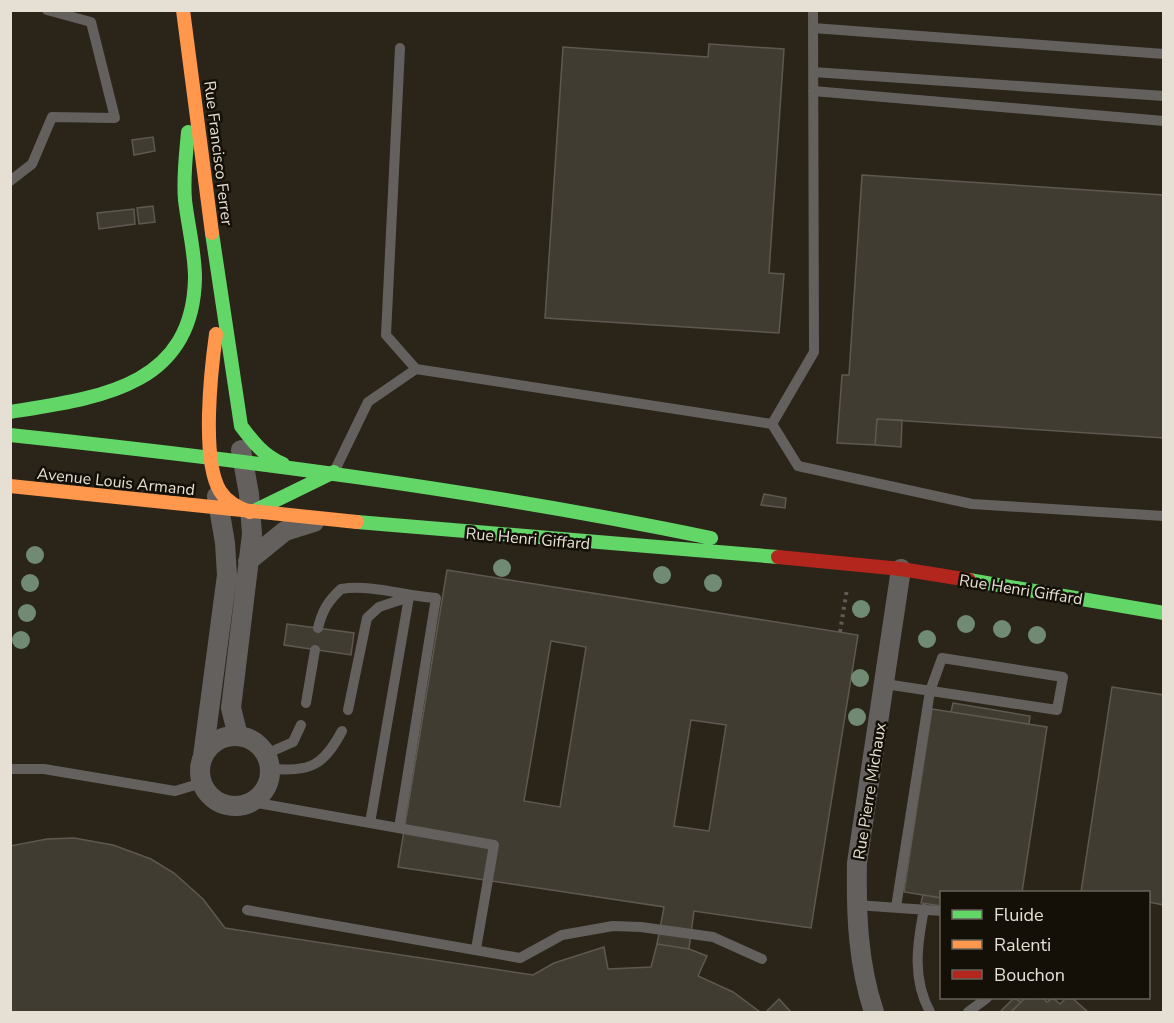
<svg xmlns="http://www.w3.org/2000/svg" width="1174" height="1023" viewBox="0 0 1174 1023" font-family="'Nunito Sans',sans-serif">
<rect width="100%" height="100%" fill="#2a2419"/>
<path fill="#413c32" stroke="#5e5950" stroke-width="1.5" fill-rule="evenodd" d="M709 44 784 49 769 273 784 274 779 333 545 318 563 47 708 57Z
M153 137 155 151 134 155 132 140Z
M862 175 1164 195V438L877 419 875 445 837 443 842 375H849Z
M153 206 155 222 139 224 137 208Z
M134 209 135 224 99 229 97 213Z
M877 419 902 420 901 447 875 445Z
M764 494 786 498 785 508 761 505Z
M447 570 858 635 811 928 694 911 689 949 657 944 664 907 398 867ZM551 641 586 647 560 807 524 801ZM691 720 726 725 709 831 674 826Z
M287 624 354 633 351 655 284 645Z
M1112 687 1164 695V905L1148 902V892H1081Z
M953 703 1030 716 1029 724 951 712Z
M932 709 1047 727 1022 892H942V898L904 892Z
M74 838 113 845 151 859 174 873 203 899 225 928 533 975 554 963 604 947 608 969 651 967 657 944 689 949 707 956 698 976 733 992 760 1012H10V846L47 839Z
M923 895 942 898V906L921 903Z
M1014 998 1021 1002 1011 1012H1000Z
M1025 998H1043L1047 1002 1053 998 1060 1004 1066 998H1072L1088 1012H1011Z
M779 999 791 1012H766Z"/>
<g fill="none" stroke-linecap="round" stroke-linejoin="round">
<path stroke="#5f5b56" stroke-width="4" stroke-dasharray="3 4.5" stroke-linecap="butt" d="M840 632 847 589"/>
<path stroke="#64605e" stroke-width="10" d="M813 28 1164 54
M400 48 386 335 416 369 772 424 798 466 972 504 1164 516
M813 72 1164 96
M813 91 1164 121
M10 181 32 164 52 117 115 118 91 22 47 10
M772 424 814 352 813 10
M334 472 368 402 416 369
M318 628C322 611 328 601 341 589 372 584 404 596 436 598L399 828
M885 684 1057 710 1063 677 942 658 930 691 896 907
M306 703 315 650
M348 710 367 618 379 607 409 597
M266 754 293 742 301 725
M10 769H44L175 791 202 783
M270 769C310 771 322 768 342 731
M252 802 494 845 476 949
M370 823 409 597
M856 905 942 911
M924 909C917 945 912 979 930 1012
M247 910 520 958 562 935 613 926 641 927 713 937 762 959
M968 1012 987 998"/>
<path stroke="#64605e" stroke-width="20" d="M248 561 285 531 314 522
M200 771a35 35 0 1 1 70 0a35 35 0 1 1-70 0Z
M238 736 231 708 252 534 249 494 241 450
M203 756 227 575 225 543 217 496
M874 1012C858 964 856 914 857 863L901 569"/>
<path stroke="#63d668" stroke-width="14" d="M212 233 241 426C253 442 264 456 283 464
M10 412C97 398 193 388 195 278 195 252 188 226 185 200 183 177 186 155 188 132
M10 435C245 460 479 490 711 538
M254 511 334 472
M357 522 778 557
M969 580 1164 613"/>
<path stroke="#ff974d" stroke-width="14" d="M183 10 212 233
M216 334C211 370 201 460 220 491 227 502 238 508 250 512
M10 486 357 522"/>
<path stroke="#b3261e" stroke-width="14" d="M778 557 901 569 969 580"/>
</g>
<g fill="#708a73">
<circle cx="35" cy="555" r="9"/>
<circle cx="502" cy="568" r="9"/>
<circle cx="662" cy="575" r="9"/>
<circle cx="30" cy="583" r="9"/>
<circle cx="713" cy="583" r="9"/>
<circle cx="861" cy="609" r="9"/>
<circle cx="27" cy="613" r="9"/>
<circle cx="966" cy="624" r="9"/>
<circle cx="1002" cy="629" r="9"/>
<circle cx="1037" cy="635" r="9"/>
<circle cx="927" cy="639" r="9"/>
<circle cx="21" cy="640" r="9"/>
<circle cx="860" cy="678" r="9"/>
<circle cx="857" cy="717" r="9"/>
</g>
<g text-anchor="middle" stroke-width="5" stroke-linejoin="round" paint-order="stroke">
<g font-size="16" fill="#e6e0d4" stroke="#141008">
<text transform="translate(219 153) rotate(83)" y="6">Rue Francisco Ferrer</text>
<text transform="translate(116 481) rotate(6)" y="6">Avenue Louis Armand</text>
<text transform="translate(528 538) rotate(5)" y="6">Rue Henri Giffard</text>
<text transform="translate(1021 589) rotate(9)" y="6">Rue Henri Giffard</text>
<text transform="translate(869 791) rotate(-81)" y="6">Rue Pierre Michaux</text>
</g>
</g>
<rect width="1174" height="1023" fill="none" stroke="#e6e0d4" stroke-width="24"/>
<rect x="940" y="891" width="210" height="108" fill="#141008" stroke="#68635a" stroke-width="1.5"/>
<rect x="952" y="910" width="30" height="9" fill="#63d668" stroke="#68635a" stroke-width="1.5"/>
<text x="994" y="921" font-size="18" fill="#e6e0d4">Fluide</text>
<rect x="952" y="940" width="30" height="9" fill="#ff974d" stroke="#68635a" stroke-width="1.5"/>
<text x="994" y="951" font-size="18" fill="#e6e0d4">Ralenti</text>
<rect x="952" y="970" width="30" height="9" fill="#b3261e" stroke="#68635a" stroke-width="1.5"/>
<text x="994" y="981" font-size="18" fill="#e6e0d4">Bouchon</text>
</svg>
